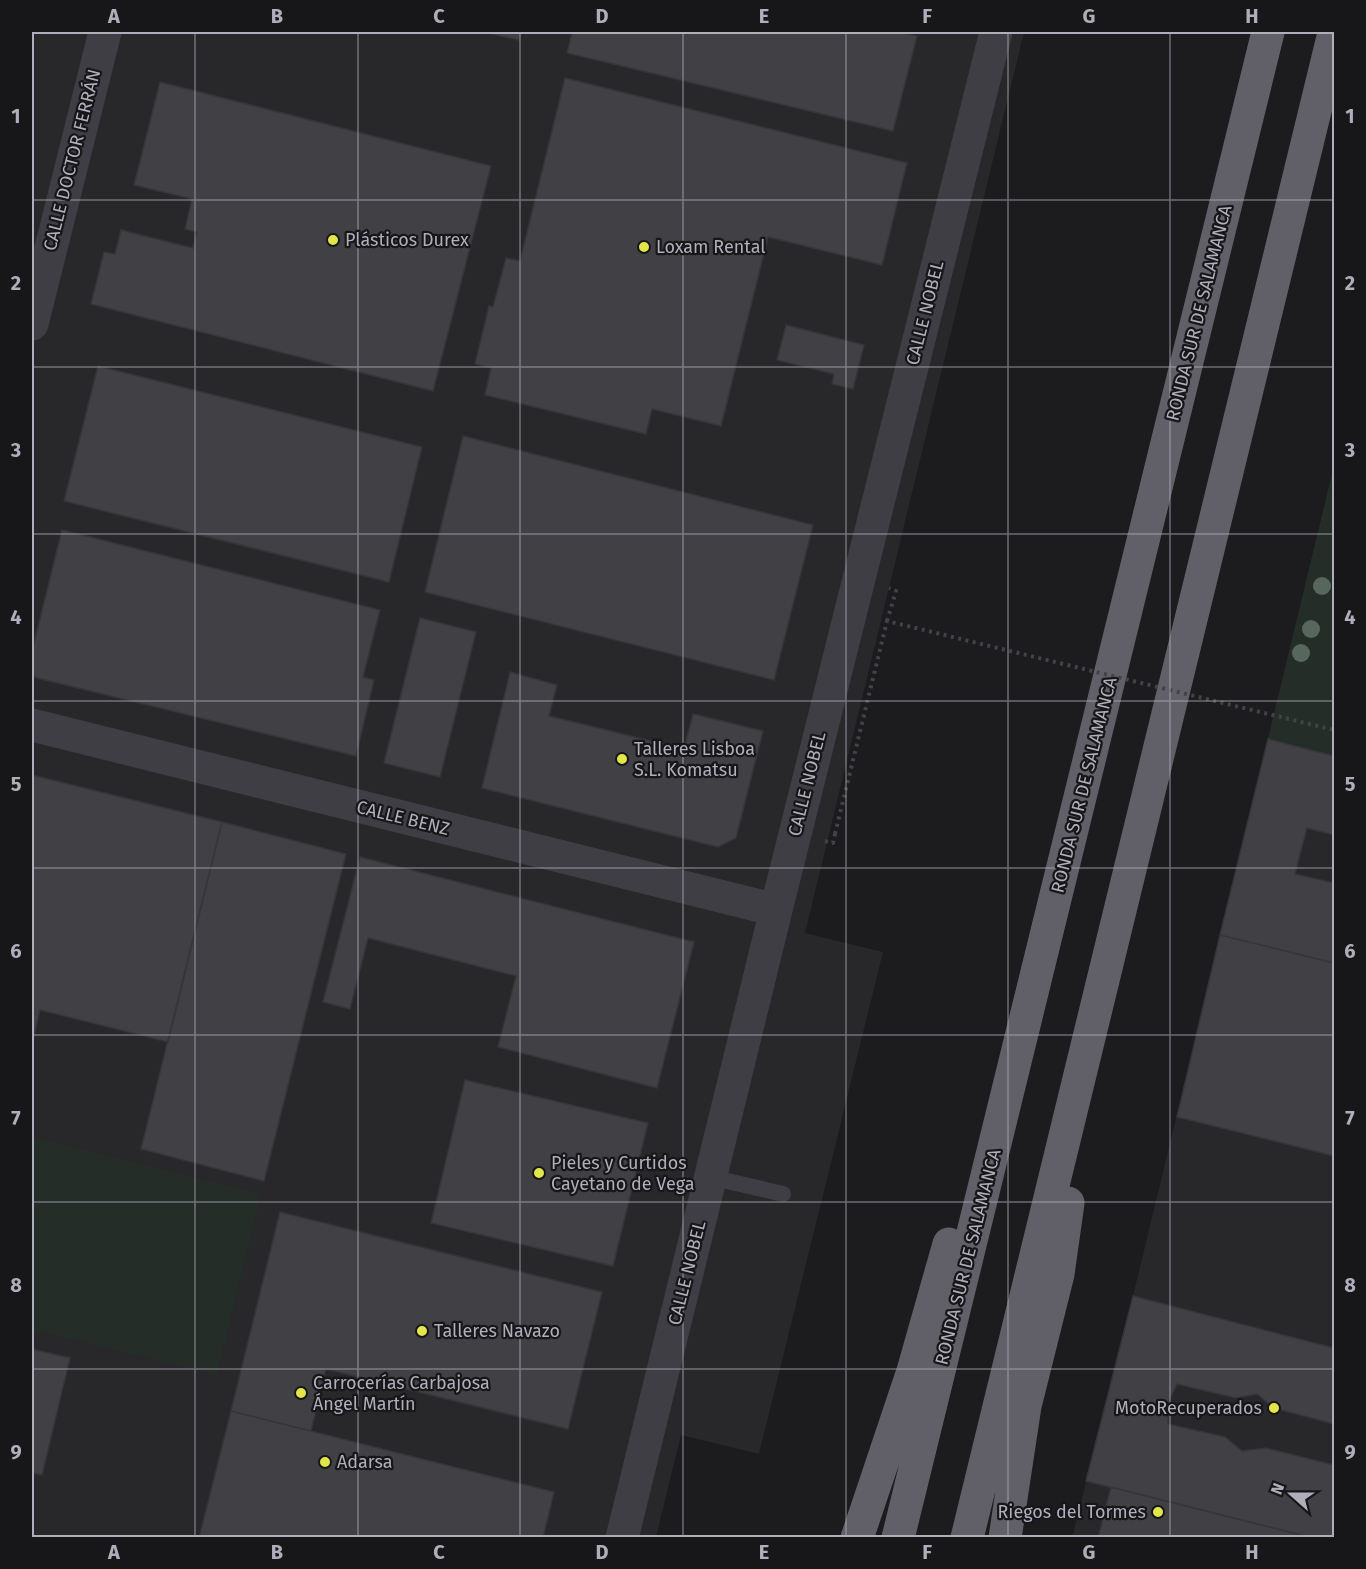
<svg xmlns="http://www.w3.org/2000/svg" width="1366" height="1569" viewBox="0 0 1366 1569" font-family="'Fira Sans',sans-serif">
<rect width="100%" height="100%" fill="#1c1b1d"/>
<path fill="#28272a" d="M32 32H1024L805 933 883 952 759 1454 681 1435 656 1537 32 1538Z
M1334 466V1537L1072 1538 1133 1296Z"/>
<path fill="#252d28" d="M1334 466V756L1268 739Z
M32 1137 261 1194 217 1375 32 1329Z"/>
<path fill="#414044" stroke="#363539" stroke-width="1.5" d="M484 32H521L519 40Z
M572 32H899L917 36 893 131 567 53Z
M565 78 907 163 882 265 768 237 721 426 652 409 646 434 485 395 491 368 475 364 489 306 493 307 506 258 520 261Z
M160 82 491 166 433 391 91 304 104 252 115 254 121 230 193 248 197 232 185 229 192 199 134 185Z
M786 325 864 345 853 389 832 384 834 374 777 360Z
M98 366 422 447 389 582 64 501Z
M463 436 813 525 774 680 425 592Z
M62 530 380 610 363 677 374 680 356 756 37 678 32 674V651Z
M420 618 476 632 440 777 384 763Z
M510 672 557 685 549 716 684 749 693 714 763 731 736 838 718 847 482 788Z
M1268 739 1334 756V835L1307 828 1295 874 1334 883V963L1220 935Z
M32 775 222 822 168 1042 40 1010 32 1045Z
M222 822 346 854 264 1181 141 1149Z
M360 857 694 942 657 1088 498 1047 516 976 368 938 350 1009 323 1002Z
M1220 935 1334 963V1156L1177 1117Z
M465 1080 648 1123 613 1266 431 1223Z
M280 1212 602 1292 568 1429 326 1369 311 1431 231 1411Z
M1133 1296 1334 1348V1424L1274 1408 1257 1394 1236 1398 1177 1384 1168 1403V1424L1225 1437 1242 1451 1266 1448 1334 1465V1538H1313L1086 1481Z
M32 1349 70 1358 42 1475 32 1473Z
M231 1411 554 1492 543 1538H199Z
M1111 1487 1313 1538H1098Z"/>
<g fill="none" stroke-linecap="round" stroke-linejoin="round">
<path stroke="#434249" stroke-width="4" stroke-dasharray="3 4.5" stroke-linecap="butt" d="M887 621 896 591 889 588
M825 841 833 843 835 834"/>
<path stroke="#3f3e44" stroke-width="16" d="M710 1177 783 1194"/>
<path stroke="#3f3e44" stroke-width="33" d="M32 324 105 32
M32 725 776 910
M622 1538 776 910 996 32"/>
<path stroke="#616069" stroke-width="33" d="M857 1538 913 1371 949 1244
M898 1538 1268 32
M967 1538 1334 33
M1005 1538 1025 1406 1058 1274 1068 1203"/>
<path stroke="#434249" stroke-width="4" stroke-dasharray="3 4.5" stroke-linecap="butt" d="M835 834 887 621 1334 730"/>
</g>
<g fill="#57675e">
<circle cx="1322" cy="586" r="9"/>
<circle cx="1311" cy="629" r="9"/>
<circle cx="1301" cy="653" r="9"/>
</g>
<path fill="none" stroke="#afaebb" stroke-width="1.5" stroke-opacity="0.55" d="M195 32V1538M358 32V1538M520 32V1538M683 32V1538M846 32V1538M1008 32V1538M1170 32V1538M32 200H1334M32 367H1334M32 534H1334M32 701H1334M32 868H1334M32 1035H1334M32 1202H1334M32 1369H1334"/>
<g fill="#e3e64a" stroke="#171618" stroke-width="2">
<circle cx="333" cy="240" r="6"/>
<circle cx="644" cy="247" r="6"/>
<circle cx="622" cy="759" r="6"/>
<circle cx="539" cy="1173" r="6"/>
<circle cx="422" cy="1331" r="6"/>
<circle cx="301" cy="1393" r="6"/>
<circle cx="1274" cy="1408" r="6"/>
<circle cx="325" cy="1462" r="6"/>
<circle cx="1158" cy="1512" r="6"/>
</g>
<g text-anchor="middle" stroke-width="4.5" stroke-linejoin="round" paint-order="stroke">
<g font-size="18" fill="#afaebb" stroke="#171618">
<text transform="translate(72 160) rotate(-76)" y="6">CALLE DOCTOR FERRÁN</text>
<text transform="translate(925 313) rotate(-76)" y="6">CALLE NOBEL</text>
<text transform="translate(1199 313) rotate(-76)" y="6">RONDA SUR DE SALAMANCA</text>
<text transform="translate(807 784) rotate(-76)" y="6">CALLE NOBEL</text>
<text transform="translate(1084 785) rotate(-76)" y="6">RONDA SUR DE SALAMANCA</text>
<text transform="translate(403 818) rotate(14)" y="6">CALLE BENZ</text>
<text transform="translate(968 1257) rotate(-76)" y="6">RONDA SUR DE SALAMANCA</text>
<text transform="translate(687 1273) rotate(-76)" y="6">CALLE NOBEL</text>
</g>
<g font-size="18" fill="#afaebb" stroke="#171618" text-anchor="start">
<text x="345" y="246">Plásticos Durex</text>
<text x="656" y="253">Loxam Rental</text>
<text x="634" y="755">Talleres Lisboa<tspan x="634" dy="21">S.L. Komatsu</tspan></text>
<text x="551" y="1169">Pieles y Curtidos<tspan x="551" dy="21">Cayetano de Vega</tspan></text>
<text x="434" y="1337">Talleres Navazo</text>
<text x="313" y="1389">Carrocerías Carbajosa<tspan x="313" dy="21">Ángel Martín</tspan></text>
<text x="1262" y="1414" text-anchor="end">MotoRecuperados</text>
<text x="337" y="1468">Adarsa</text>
<text x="1146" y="1518" text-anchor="end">Riegos del Tormes</text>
</g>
</g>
<rect width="1366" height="1569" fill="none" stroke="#171618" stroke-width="66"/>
<g transform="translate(1291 1494) rotate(291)" stroke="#171618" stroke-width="4.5" paint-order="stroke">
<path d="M0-4.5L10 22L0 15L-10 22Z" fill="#afaebb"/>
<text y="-9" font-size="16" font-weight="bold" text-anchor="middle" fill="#afaebb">N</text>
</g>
<rect x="33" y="33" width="1300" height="1503" fill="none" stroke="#afaebb" stroke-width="2"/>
<g font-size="20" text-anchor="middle" font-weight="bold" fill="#afaebb">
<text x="114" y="23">A</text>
<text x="277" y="23">B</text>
<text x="439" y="23">C</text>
<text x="602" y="23">D</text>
<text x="764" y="23">E</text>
<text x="927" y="23">F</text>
<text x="1089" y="23">G</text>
<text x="1252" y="23">H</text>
<text x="16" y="123">1</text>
<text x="1350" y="123">1</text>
<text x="16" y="290">2</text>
<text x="1350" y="290">2</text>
<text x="16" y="457">3</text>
<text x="1350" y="457">3</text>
<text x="16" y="624">4</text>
<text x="1350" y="624">4</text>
<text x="16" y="791">5</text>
<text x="1350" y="791">5</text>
<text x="16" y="958">6</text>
<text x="1350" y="958">6</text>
<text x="16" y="1125">7</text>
<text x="1350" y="1125">7</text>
<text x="16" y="1292">8</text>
<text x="1350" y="1292">8</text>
<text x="16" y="1459">9</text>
<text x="1350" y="1459">9</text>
<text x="114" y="1559">A</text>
<text x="277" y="1559">B</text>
<text x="439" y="1559">C</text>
<text x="602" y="1559">D</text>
<text x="764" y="1559">E</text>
<text x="927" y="1559">F</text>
<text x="1089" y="1559">G</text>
<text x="1252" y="1559">H</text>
</g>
</svg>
